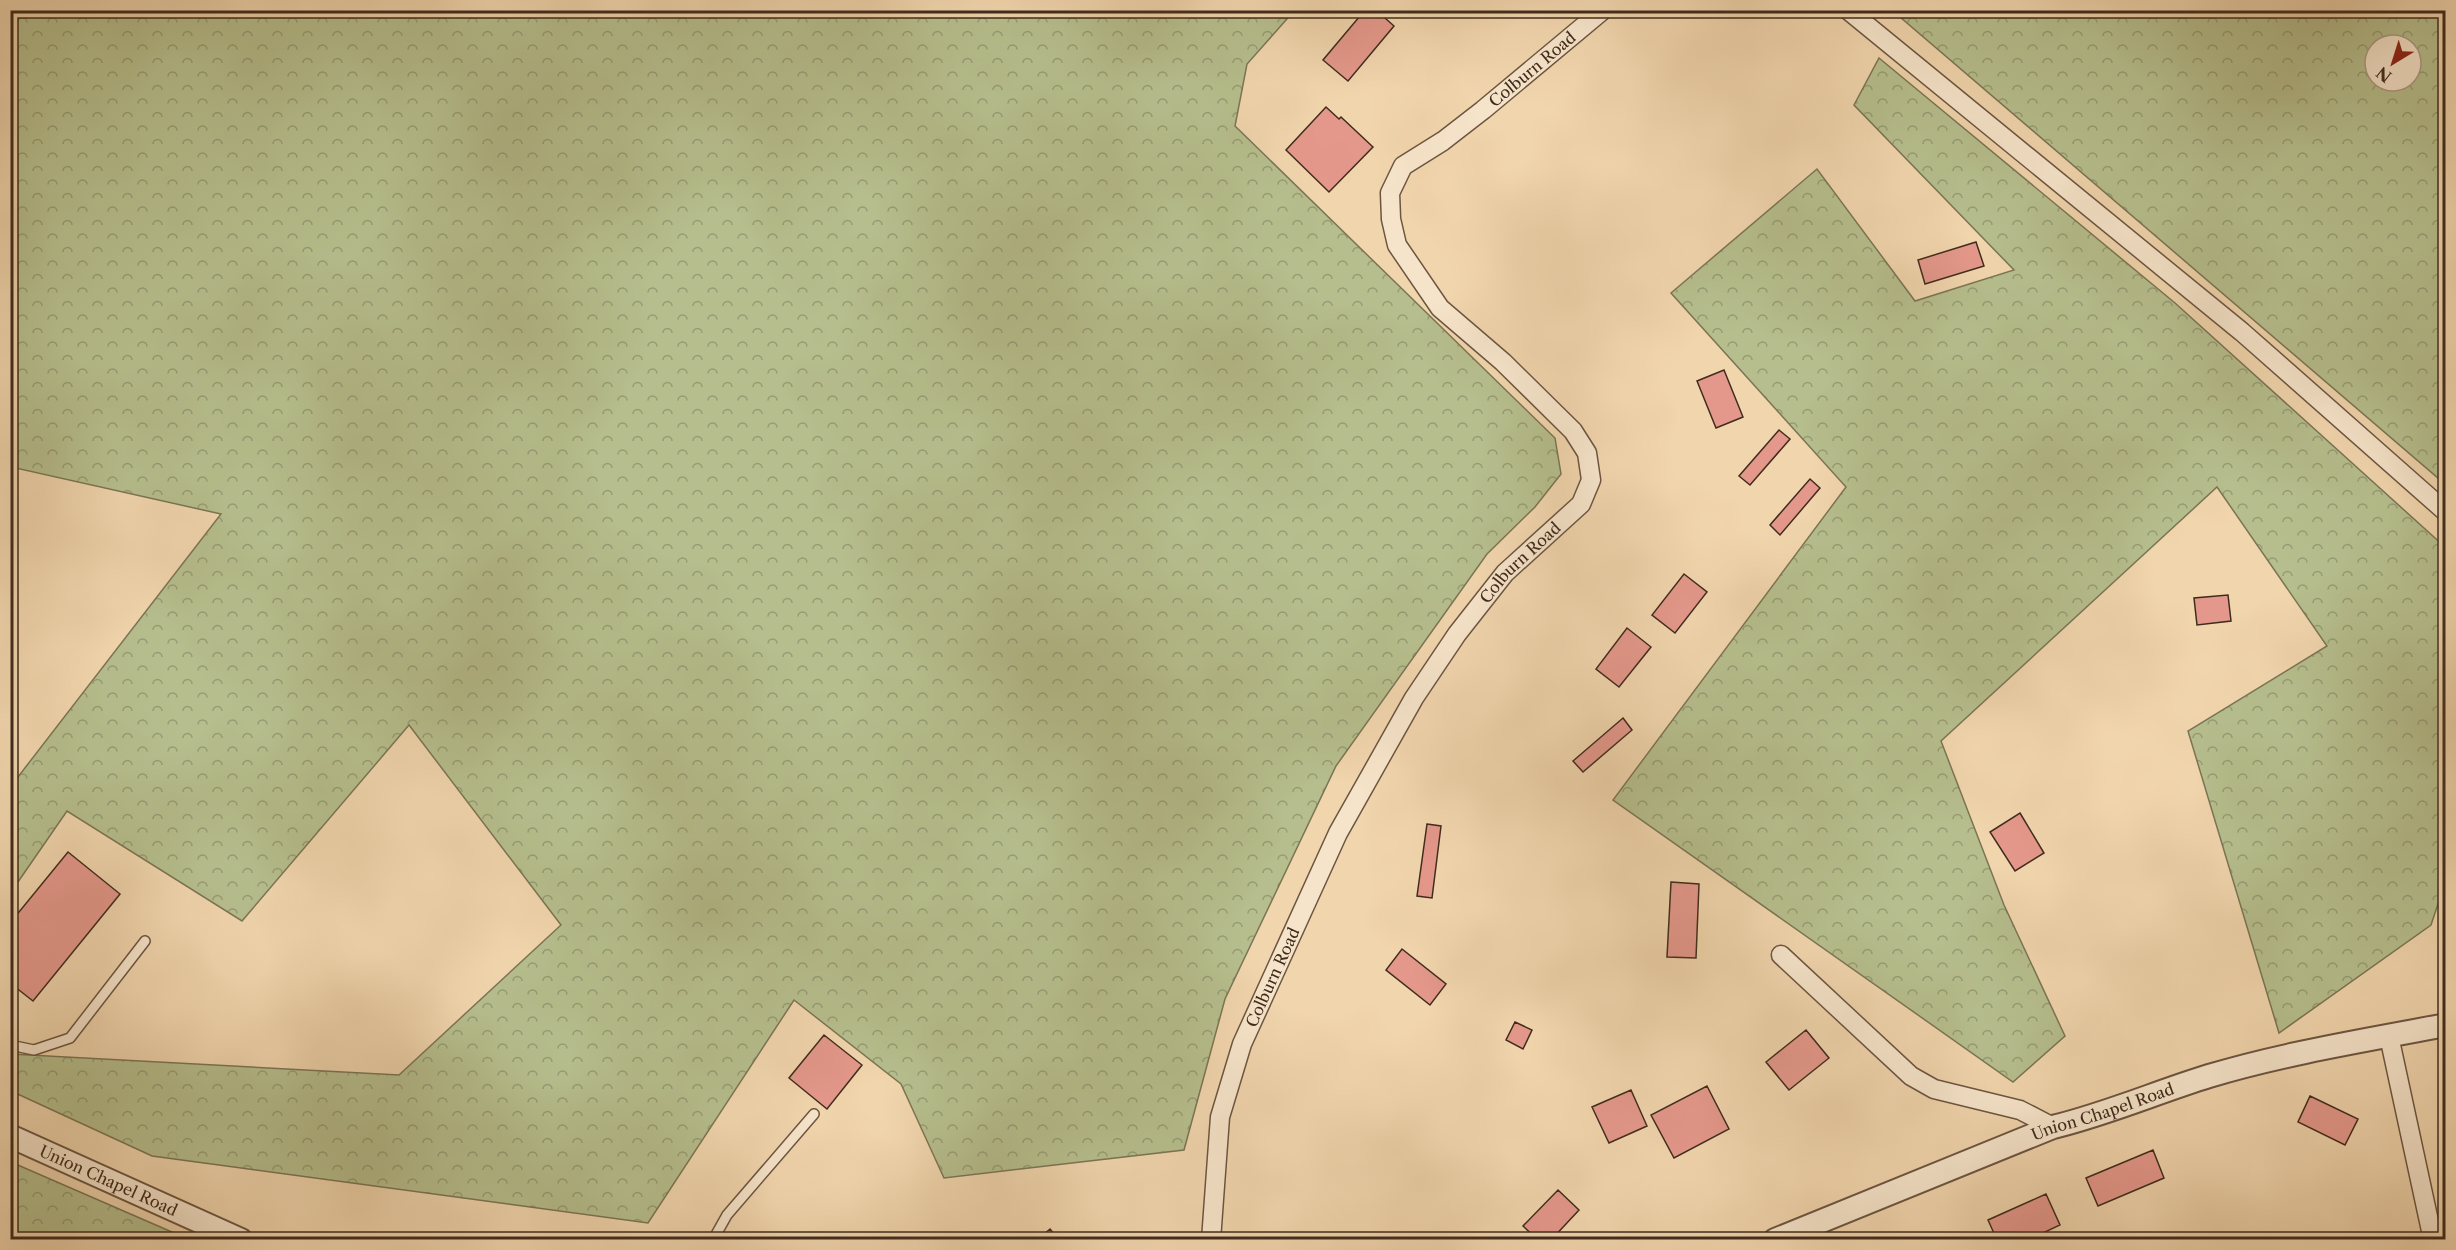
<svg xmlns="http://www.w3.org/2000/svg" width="2456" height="1250" viewBox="0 0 2456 1250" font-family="'Libre Caslon Text',serif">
<defs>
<pattern id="forest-crowns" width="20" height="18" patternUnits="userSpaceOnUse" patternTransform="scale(1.5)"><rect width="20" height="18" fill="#b6be8d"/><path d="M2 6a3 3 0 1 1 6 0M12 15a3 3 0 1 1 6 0" fill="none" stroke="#959b73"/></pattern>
</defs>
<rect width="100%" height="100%" fill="#f1d5ad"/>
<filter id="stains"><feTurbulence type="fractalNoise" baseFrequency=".00333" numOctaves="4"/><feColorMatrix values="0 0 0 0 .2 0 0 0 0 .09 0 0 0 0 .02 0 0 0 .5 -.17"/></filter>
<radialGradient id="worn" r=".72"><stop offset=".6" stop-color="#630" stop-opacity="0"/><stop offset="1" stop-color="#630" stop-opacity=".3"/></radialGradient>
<path fill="url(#forest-crowns)" stroke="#7b7555" stroke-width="1.5" fill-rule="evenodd" d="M11 10 1294 11 1247 64 1235 126 1555 438 1561 474 1535 507 1487 554 1336 766 1225 999 1184 1150 944 1178 901 1084 794 1000 648 1223 152 1156 11 1091V1054L399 1075 561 925 409 725 242 921 67 811 11 892V786L221 514 11 467Z
M1893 11H2445V484ZM2375 45H2411V81H2375Z
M1879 58 2175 303 2445 547 2446 880 2431 925 2279 1033 2188 731 2327 646 2217 487 1941 741 2004 905 2065 1036 2013 1082 1613 800 1846 487 1671 293 1817 169 1915 301 2014 270 1854 105Z
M10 1162H11L188 1239H11Z"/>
<path fill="#e4988b" stroke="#402c1d" stroke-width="1.5" d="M1365 10H1376L1394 26 1348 81 1323 60Z
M1326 107 1339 119 1341 117 1373 147 1329 192 1286 150Z
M1976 242 1984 266 1925 284 1918 260Z
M1724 370 1743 417 1716 428 1697 381Z
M1779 430 1790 439 1750 485 1739 476Z
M1810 479 1820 488 1780 535 1770 525Z
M1684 574 1707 592 1675 633 1652 615Z
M2228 595 2231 621 2197 625 2194 598Z
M1627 628 1651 647 1619 687 1596 669Z
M1623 718 1632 730 1583 772 1573 761Z
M2020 813 2044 853 2015 871 1990 832Z
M1427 824 1441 826 1432 898 1417 896Z
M68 852 120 894 33 1001 10 983V923Z
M1671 882 1699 884 1696 958 1667 957Z
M1402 949 1446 984 1430 1005 1386 970Z
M1515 1022 1532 1030 1523 1049 1506 1040Z
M1806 1030 1829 1058 1789 1090 1766 1062Z
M824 1035 862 1065 827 1109 789 1078Z
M1707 1086 1729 1129 1674 1158 1651 1115Z
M1631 1090 1647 1126 1609 1143 1592 1107Z
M2310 1096 2358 1119 2345 1145 2298 1122Z
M2153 1150 2164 1178 2098 1206 2086 1178Z
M1558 1190 1579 1210 1551 1240H1538L1523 1226Z
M2046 1194 2060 1225 2028 1240H1997L1988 1220Z
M1050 1229 1059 1240H1037Z"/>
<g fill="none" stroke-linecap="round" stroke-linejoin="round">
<defs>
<path id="service" d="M10 1045 34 1050 70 1038 145 941
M713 1240 727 1215 814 1114"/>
<g id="minor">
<path d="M1848 10 2242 332 2446 512"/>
<path d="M1781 955 1911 1076 1934 1089 2020 1110 2053 1127"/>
<path d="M2389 1036 2433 1240"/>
<path id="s1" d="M1211 1240 1220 1117 1242 1044 1338 833 1414 698 1457 634 1505 573 1581 504 1591 480 1587 453 1573 431 1503 362 1440 308 1397 245 1391 219 1390 193 1403 166 1443 141 1483 110 1603 10"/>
</g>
<g id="tertiary">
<path id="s2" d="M10 1136 241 1240"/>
<path id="s3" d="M1775 1240 2053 1127C2107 1114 2157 1092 2209 1076 2286 1053 2367 1040 2446 1025"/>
</g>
</defs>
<use href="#service" stroke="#6c5641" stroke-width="12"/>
<use href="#minor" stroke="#6c5641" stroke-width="21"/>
<use href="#tertiary" stroke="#6c5641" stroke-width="26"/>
<use href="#service" stroke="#f6e4ca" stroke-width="9"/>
<use href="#minor" stroke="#f6e4ca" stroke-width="18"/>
<use href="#tertiary" stroke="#f6e4ca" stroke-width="22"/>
</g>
<g text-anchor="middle" stroke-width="6" stroke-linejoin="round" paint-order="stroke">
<g font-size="16" fill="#402c1d" stroke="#f6e4ca">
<text dy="6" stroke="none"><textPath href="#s1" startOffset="1425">Colburn Road</textPath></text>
<text dy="6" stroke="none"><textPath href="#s1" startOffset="759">Colburn Road</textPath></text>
<text dy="6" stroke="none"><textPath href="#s1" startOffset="273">Colburn Road</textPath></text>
<text dy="6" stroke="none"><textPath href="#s3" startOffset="352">Union Chapel Road</textPath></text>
<text dy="6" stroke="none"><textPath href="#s2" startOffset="108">Union Chapel Road</textPath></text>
</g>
</g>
<rect width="2456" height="1250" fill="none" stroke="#f1d5ad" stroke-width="36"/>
<rect x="12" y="12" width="2432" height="1226" fill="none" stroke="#402c1d" stroke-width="3"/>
<rect x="18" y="18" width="2420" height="1214" fill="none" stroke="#402c1d" stroke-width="1.5"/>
<g transform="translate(2393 63) rotate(218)"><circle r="28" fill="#f6e4ca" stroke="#ad9a85" stroke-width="1.5"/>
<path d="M0-4.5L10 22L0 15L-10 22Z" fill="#8f2418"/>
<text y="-9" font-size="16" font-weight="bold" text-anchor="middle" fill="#402c1d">N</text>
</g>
<rect width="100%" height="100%" filter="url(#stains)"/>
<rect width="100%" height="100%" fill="url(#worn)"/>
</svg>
